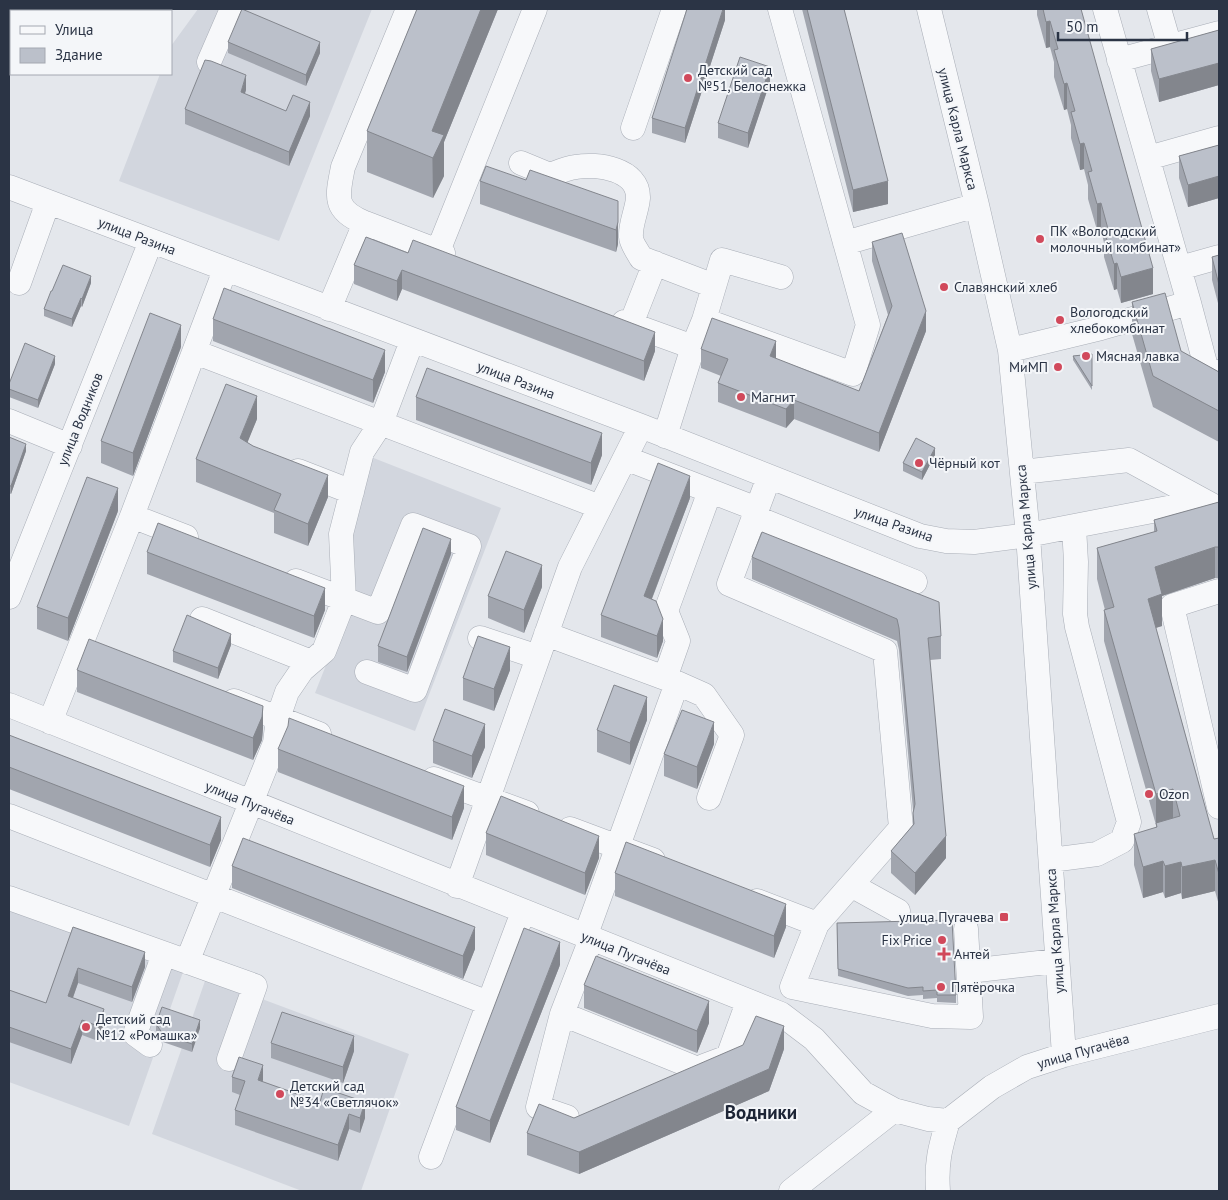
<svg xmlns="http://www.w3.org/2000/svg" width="1228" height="1200" viewBox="0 0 1228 1200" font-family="'PT Sans',sans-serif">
<rect width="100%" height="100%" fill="#e4e7ec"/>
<path fill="#d2d6de" d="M198 9H372L279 241 119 181 160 74H171V46Z
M371 457 501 508 415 731 315 693 353 597 350 536Z
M9 907 183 972 129 1126 9 1082Z
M206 978 409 1054 361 1191H302L152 1134Z"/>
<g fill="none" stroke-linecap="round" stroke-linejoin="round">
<defs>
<path id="minor" d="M929 9 977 205 1010 350 1028 535 1064 1055
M1159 9 1170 47
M1119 60 1219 33
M209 62 232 9
M633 128 674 9
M1148 158 1219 138
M521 163 550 175C558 172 567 168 576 167 597 163 639 169 638 198 637 211 630 224 631 237 631 243 638 252 641 258L714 286
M9 187 641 426 920 536 946 541 974 542 1028 535 1204 501
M365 223C333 210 337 197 343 167L408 9
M845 243 977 205
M438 251 535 9
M1180 268 1219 257
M19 283 48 202
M1189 303 1206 367 1219 375
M329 309 365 223 443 253
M704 320 722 260 781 277
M624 322 693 347
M631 324 655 263
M1010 350 1101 328 1189 303 1105 9
M195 352 600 507
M9 421 70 446
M665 436 693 347 704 320 853 374 868 325 780 9
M625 458 757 509
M298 471 352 492
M1022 472 1129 460 1219 509
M769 477 729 584 885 651 901 828 817 924 792 987 932 1016 971 1017 966 929
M754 517 915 582
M186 537 132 516 225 270
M296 581 378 612 413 525 469 546 415 690 367 672
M1219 591 1172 606 1219 807
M9 597 151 241
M202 619 311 662
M546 634 665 678 678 641 666 611 710 491
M480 638 538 657
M234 701 319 734
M9 705 781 1014 814 1039 863 1093 894 1110 928 1119 948 1121 992 1087 1027 1067 1064 1055 1219 1016
M50 722 132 516
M434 779 527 813
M9 816 488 1003
M570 829 653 860
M1051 860 1097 854 1122 841 1129 822 1077 627 1075 614 1076 562 1074 527
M851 885 898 911
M457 886 570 567 641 426
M9 898 255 986 229 1059
M757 901 817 924
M585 937 677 683 704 695 732 735 709 798
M591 939 562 1014 698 1069
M187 962 275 743 278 718 287 692 302 670 324 651 344 600 341 534 362 452 381 423 412 341
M969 971 1056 961
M562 1014 538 1107 567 1117
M150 1045 135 1034 164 954
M704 1066 728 1057 748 1002
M431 1157 523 912
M791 1191 894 1110
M938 1191C936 1163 940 1148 948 1121"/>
</defs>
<use href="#minor" stroke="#a9aeb7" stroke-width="25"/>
<use href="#minor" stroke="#f7f8fa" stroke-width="24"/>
</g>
<path fill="#a1a5ae" d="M417 9H498L444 142V176L433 198 367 172V131Z
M725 9V20L685 143 652 133V118Z
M802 9H844L888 204 853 212Z
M1037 9H1081L1153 294 1121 303 1117 289 1114 290 1104 257V243L1101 229 1097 230 1088 199V185L1084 169 1080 170 1071 138V125L1067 109 1064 110 1054 77V62L1050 47 1046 48 1037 15Z
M1219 30V85L1159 102 1151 71V49Z
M228 42 320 53 306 86 228 53Z
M770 82 748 148 718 138V123Z
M246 90 244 94 286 111 310 116 289 166 185 124V109Z
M1219 145V198L1188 207 1179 178V156Z
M526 180 618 201V244L616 252 480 204V181Z
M366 237 655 351 644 381 402 289 397 301 354 284V265Z
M872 242 926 331 879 452 794 419 786 428 718 402V383L721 376 701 368V349L859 391 888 315 872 261Z
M1219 255V307L1212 280V257Z
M91 283 82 307 81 306 72 327 44 316V309L52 291Z
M1132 302 1181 351 1219 372V442L1153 407 1132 334Z
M213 319 385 372 373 403 213 341Z
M181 347 133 476 101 463V441Z
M1092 354V390L1073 360V356Z
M55 364 38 408 9 397V384Z
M416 397 602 455 591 485 416 420Z
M257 419 247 442 328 497 308 546 274 533V513L196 482V459Z
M9 437 26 451 11 494 9 493Z
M935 455 922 480 903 471V463Z
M690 498 652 599 663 641 657 658 601 637V615Z
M1219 502V578H1215L1162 596V626L1156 628 1214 839 1219 838V905L1215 891 1182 899 1181 893 1165 898 1163 892 1143 898 1134 865V834L1156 828V825L1104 641V610H1105L1097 579V548L1154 532V520Z
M118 511 68 641 37 629V607Z
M147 552 325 610 314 638 147 574Z
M451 554 407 672 378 662V646Z
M752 557 941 636V659L930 660 946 858 915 895 891 873V851L913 825V810L899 650 897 641 752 579Z
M542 587 524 633 488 618V596Z
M231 645 218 679 173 662V651Z
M77 670 263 728 262 740 253 760 77 692Z
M510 670 494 711 463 700V678Z
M647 720 630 765 597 752V730Z
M9 735 221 840 210 867 9 789Z
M433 741 485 747 472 778 433 763Z
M714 744 697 789 664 776V754Z
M278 749 464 808 452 840 278 772Z
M486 833 599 858 585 895 486 855Z
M232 866 475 949 463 979 232 888Z
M615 873 786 927 774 958 615 896Z
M837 923 956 995V1003L937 1002V998L923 999V995L908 996 838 976Z
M73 927 145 967 132 1002 78 983 73 998 104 1024 98 1041 82 1035 71 1064 9 1042V990L46 1003Z
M560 965 490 1143 456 1130V1107Z
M584 985 709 1023 697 1053 584 1008Z
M156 1024 200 1028 192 1052 163 1042 156 1032Z
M271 1043 354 1051 343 1083 271 1058Z
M784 1049 769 1091 579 1174 527 1155V1133L574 1118Z
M232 1077 263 1080 262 1082 365 1118 360 1133 349 1129 338 1161 235 1125V1110L240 1095 232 1092Z"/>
<path fill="#83868d" d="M481 9H498L444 142V176L433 198 432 131Z
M723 9H725V20L685 143V128Z
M1050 21V47L1046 48V22Z
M320 42V53L306 86V75Z
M1219 63V85L1159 102V79Z
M770 67V82L748 148V133Z
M246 75V90L241 107V92Z
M1067 83V109L1064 110V84Z
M310 102V116L289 166V152Z
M1084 143V169L1080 170V144Z
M1219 176V198L1188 207V185Z
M888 181V204L853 212V190Z
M1101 203V229L1097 230V204Z
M618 222V244L616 252V230Z
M1117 263V289L1114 290V264Z
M1153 268V294L1121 303V277Z
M402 270V289L397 301V281Z
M91 276V283L82 307V299Z
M81 298V306L72 327V319Z
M926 311V331L879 452V433Z
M181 325V347L133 476V453Z
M655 332V351L644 381V361Z
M776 341V361L770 356Z
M385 350V372L373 403V380Z
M55 356V364L38 408V400Z
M257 396V419L240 461V438Z
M794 400V419L786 428V409Z
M602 433V455L591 485V463Z
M26 444V451L11 494V486Z
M935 448V455L922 480V472Z
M328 475V497L308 546V524Z
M690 476V498L644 619V596Z
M118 488V511L68 641V618Z
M451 539V554L407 672V657Z
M1215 547V578L1162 596V626L1148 630V599L1155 567Z
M542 565V587L524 633V610Z
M325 588V610L314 638V616Z
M663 619V641L657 658V636Z
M231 634V645L218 679V668Z
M510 647V670L494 711V689Z
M647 697V720L630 765V743Z
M263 706V728L262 740 253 760V738Z
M714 722V744L697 789V767Z
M485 724V747L472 778V756Z
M464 786V808L452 840V817Z
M1173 789V821L1156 825V794Z
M221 817V840L210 867V845Z
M599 836V858L585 895V873Z
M946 836V858L915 895V873Z
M1215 860V891L1182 899V867Z
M1163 861V892L1143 898V867Z
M1181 862V893L1165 898V866Z
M786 904V927L774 958V936Z
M475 927V949L463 979V956Z
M560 942V965L490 1143V1121Z
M145 952V967L132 1002V987Z
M78 968V983L68 1011V996Z
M709 1001V1023L697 1053V1031Z
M104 1009V1024L98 1041V1026Z
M82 1020V1035L71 1064V1049Z
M200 1020V1028L192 1052V1044Z
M784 1026V1049L769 1091 579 1174V1152Z
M354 1036V1051L343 1083V1067Z
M263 1065V1080L258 1096V1080Z
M365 1102V1118L360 1133V1118Z
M349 1114V1129L338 1161V1145Z"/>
<path fill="#bbc0ca" stroke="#83868d" d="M242 9 320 42 306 75 228 42Z
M417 9H481L432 131 444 135 433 158 367 131Z
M687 9H723L685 128 652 118Z
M807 9H844L888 181 853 190Z
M1043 9H1081L1153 268 1121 277 1117 263 1114 264 1104 230 1108 229 1101 203 1097 204 1088 172 1092 171 1084 143 1080 144 1071 112 1075 111 1067 83 1064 84 1054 50 1058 49 1050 21 1046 22Z
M1219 30V63L1159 79 1151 49Z
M740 57 770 67 748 133 718 123Z
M205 60 211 61 246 75 241 92 286 111 293 95 310 102 289 152 185 109Z
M1219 145V176L1188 185 1179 156Z
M486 166 526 180 530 170 618 201V222L616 230 480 181Z
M902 233 926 311 879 433 794 400 786 409 718 383 728 359 701 349 712 318 776 341 770 356 859 391 892 306 872 242Z
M366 237 408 253 413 240 655 332 644 361 402 270 397 281 354 265Z
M1219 255V285L1212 257Z
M63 265 91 276 82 299 81 298 72 319 44 309 51 291H52Z
M224 288 385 350 373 380 213 319Z
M1165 293 1181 351 1219 372V411L1153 376 1132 302Z
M150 313 181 325 133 453 101 441Z
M25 343 55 356 38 400 9 389V384Z
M1092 354V386L1073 356Z
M427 368 602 433 591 463 416 397Z
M226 384 257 396 240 438 253 446 328 475 308 524 274 510 281 494 196 459Z
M9 437 26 444 11 486H9Z
M916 438 935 448 922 472 903 463Z
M658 463 690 476 644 596 656 601 663 619 657 636 601 615Z
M87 477 118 488 68 618 37 607Z
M1219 502V547H1215L1155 567 1162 594 1148 599 1214 839 1219 838V874L1215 860 1182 867 1181 862 1165 866 1163 861 1143 867 1134 834 1157 827 1156 823 1180 816 1173 789 1156 794 1104 610 1114 607 1097 548 1157 531 1154 520Z
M158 523 325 588 314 616 147 552Z
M423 528 451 539 407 657 378 646Z
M762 532 939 602 941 636 928 638 946 836 915 873 891 851 914 824 913 813 915 804 899 628 897 619 752 557Z
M506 551 542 565 524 610 488 596Z
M187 615 231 634 218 668 173 651Z
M478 636 510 647 494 689 463 678Z
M89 639 263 706 262 717 253 738 77 670Z
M614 685 647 697 630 743 597 730Z
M445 709 485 724 472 756 433 741Z
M682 710 714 722 697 767 664 754Z
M289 718 464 786 452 817 278 749 288 726Z
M9 735 221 817 210 845 9 767Z
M501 796 599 836 585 873 486 833Z
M243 838 475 927 463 956 232 866Z
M626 842 786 904 774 936 615 873Z
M952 920 956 995H937V990L923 991V987L908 988 838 969 837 923Z
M73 927 145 952 132 987 78 968 68 996 104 1009 98 1026 82 1020 71 1049 9 1027V990L46 1003Z
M524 928 560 942 490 1121 456 1107Z
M596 956 709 1001 697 1031 584 985Z
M162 1007 200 1020 192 1044 163 1034 156 1024Z
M282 1012 354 1036 343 1067 271 1043Z
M756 1016 784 1026 769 1069 579 1152 527 1133 539 1104 574 1118 743 1045Z
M239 1057 263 1065 258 1080 320 1102 324 1088 365 1102 360 1118 349 1114 338 1145 235 1110 245 1081 232 1077Z"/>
<g fill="#d1495b" stroke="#f4f6f9" stroke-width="2">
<circle cx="688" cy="78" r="5"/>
<circle cx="1040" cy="239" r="5"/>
<circle cx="944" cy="287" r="5"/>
<circle cx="1060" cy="320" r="5"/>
<circle cx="1086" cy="356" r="5"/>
<circle cx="1058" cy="367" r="5"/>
<circle cx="741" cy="397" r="5"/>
<circle cx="919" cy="463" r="5"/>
<circle cx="1149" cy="794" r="5"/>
<rect x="999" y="912" width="10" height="10" rx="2.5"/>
<circle cx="942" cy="940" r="5"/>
<path d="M941.5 946.5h5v5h5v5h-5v5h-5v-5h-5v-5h5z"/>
<circle cx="941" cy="987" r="5"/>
<circle cx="86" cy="1027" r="5"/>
<circle cx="280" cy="1094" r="5"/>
</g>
<g text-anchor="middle" stroke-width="4" stroke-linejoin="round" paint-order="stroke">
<g font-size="14" fill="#2b3445" stroke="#f4f6f9" text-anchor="start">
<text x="698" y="75">Детский сад<tspan x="698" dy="16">№51, Белоснежка</tspan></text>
<text x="1050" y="236">ПК «Вологодский<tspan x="1050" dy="16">молочный комбинат»</tspan></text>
<text x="954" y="292">Славянский хлеб</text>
<text x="1070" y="317">Вологодский<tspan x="1070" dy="16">хлебокомбинат</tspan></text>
<text x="1096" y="361">Мясная лавка</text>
<text x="1048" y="372" text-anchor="end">МиМП</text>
<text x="751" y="402">Магнит</text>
<text x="929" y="468">Чёрный кот</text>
<text x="1159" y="799">Ozon</text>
<text x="994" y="922" text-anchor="end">улица Пугачева</text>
<text x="932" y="945" text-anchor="end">Fix Price</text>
<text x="954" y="959">Антей</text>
<text x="951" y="992">Пятёрочка</text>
<text x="96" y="1024">Детский сад<tspan x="96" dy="16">№12 «Ромашка»</tspan></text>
<text x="290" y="1091">Детский сад<tspan x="290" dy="16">№34 «Светлячок»</tspan></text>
</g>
<g font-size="14" fill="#2b3445" stroke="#f4f6f9">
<text transform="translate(958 129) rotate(76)" y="5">улица Карла Маркса</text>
<text transform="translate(137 236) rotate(21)" y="5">улица Разина</text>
<text transform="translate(516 380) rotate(21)" y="5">улица Разина</text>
<text transform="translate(80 419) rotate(-68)" y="5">улица Водников</text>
<text transform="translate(894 524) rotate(19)" y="5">улица Разина</text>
<text transform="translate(1026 527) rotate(-95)" y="5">улица Карла Маркса</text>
<text transform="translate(250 803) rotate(22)" y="5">улица Пугачёва</text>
<text transform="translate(1055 931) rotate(-94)" y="5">улица Карла Маркса</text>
<text transform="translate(626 953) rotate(22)" y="5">улица Пугачёва</text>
<text transform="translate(1083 1051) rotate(-16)" y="5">улица Пугачёва</text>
</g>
<g font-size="19" font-weight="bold" fill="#1d2536" stroke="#f4f6f9">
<text x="761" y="1119">Водники</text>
</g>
</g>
<rect width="1228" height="1200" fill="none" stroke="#2b3445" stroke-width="20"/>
<rect x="10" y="10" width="162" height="65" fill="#f4f6f9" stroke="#a4a8b1"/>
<rect x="20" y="26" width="25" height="8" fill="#f7f8fa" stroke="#a4a8b1"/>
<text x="55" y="35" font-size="15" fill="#2b3445">Улица</text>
<rect x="20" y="48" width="25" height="15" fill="#bbc0ca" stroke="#a4a8b1"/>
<text x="55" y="60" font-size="15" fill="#2b3445">Здание</text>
<path d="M1058 32v8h129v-8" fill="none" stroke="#2b3445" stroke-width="2.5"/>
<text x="1066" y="32" font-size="15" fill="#2b3445" stroke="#f4f6f9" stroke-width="4" paint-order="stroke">50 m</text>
</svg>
